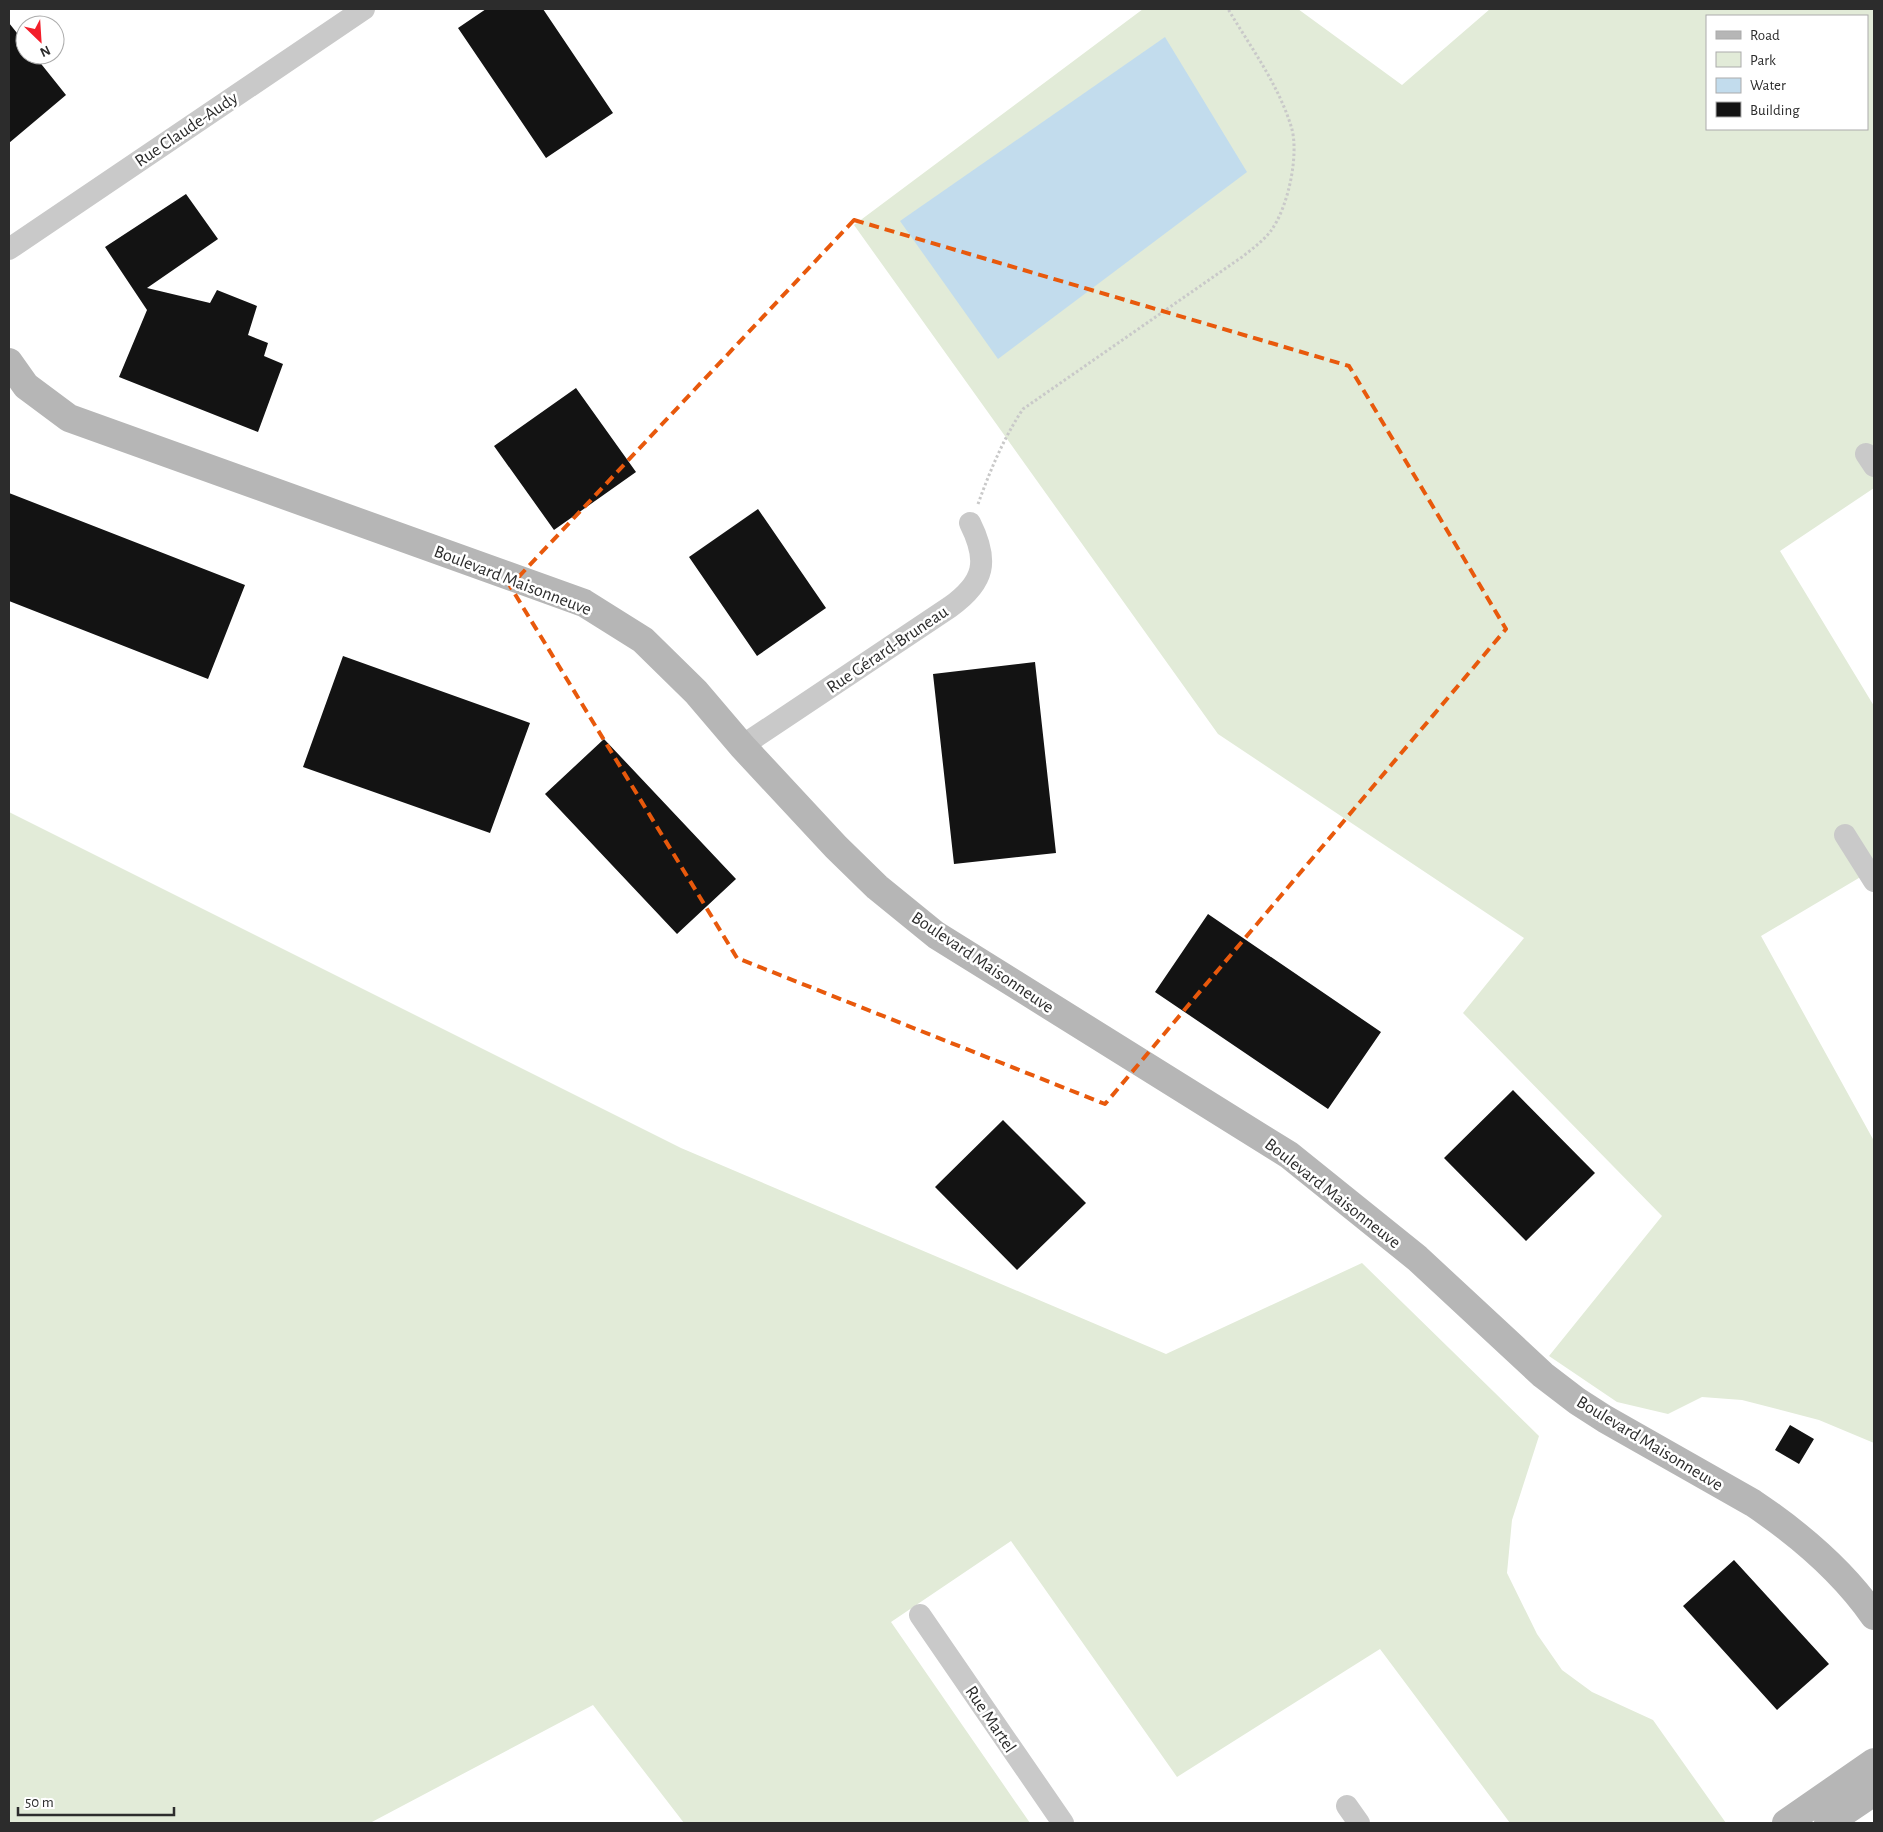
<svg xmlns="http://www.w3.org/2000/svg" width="1883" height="1832" viewBox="0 0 1883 1832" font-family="'Alegreya Sans',sans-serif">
<rect width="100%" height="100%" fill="#fff"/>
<path fill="#e2ebd8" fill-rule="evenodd" d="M1143 9H1298L1402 85 1490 9H1874V488L1780 551 1874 706V869L1761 936 1874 1141V1443L1819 1420 1742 1400 1702 1397 1668 1414 1617 1402 1549 1356 1662 1216 1463 1013 1524 938 1218 734 854 225ZM1707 16H1867V129H1707Z
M9 812 681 1148 1166 1354 1362 1263 1539 1436 1512 1520 1507 1573 1537 1634 1562 1670 1592 1692 1653 1720 1726 1823H1510L1380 1649 1177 1777 1011 1541 891 1622 1030 1823H684L593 1705 370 1823H9Z"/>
<path fill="#c2dced" d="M1165 37 1247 172 998 359 900 221Z"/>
<path fill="#131313" d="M486 9H543L613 113 546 158 458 28Z
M9 23 25 43V55H34L66 95 9 143Z
M186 194 218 239 147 288 210 303 217 290 257 306 248 335 268 343 264 356 283 364 258 432 119 377 147 310 105 247Z
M576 388 636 472 554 530 494 446Z
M9 493 245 585 208 679 9 601Z
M758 509 826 608 757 656 689 557Z
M343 656 530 723 490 833 303 767Z
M1035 662 1056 853 954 864 933 674Z
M604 739 736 879 677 934 545 794Z
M1208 914 1381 1032 1328 1109 1155 992Z
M1513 1090 1595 1173 1526 1241 1444 1158Z
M1003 1120 1086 1203 1017 1270 935 1187Z
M1790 1425 1814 1439 1799 1464 1775 1450Z
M1734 1560 1829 1664 1777 1710 1683 1606Z"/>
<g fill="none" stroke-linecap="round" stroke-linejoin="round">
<path stroke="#c9c9c9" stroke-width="3" stroke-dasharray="2.5 2.5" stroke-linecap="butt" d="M978 504C990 471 1003 439 1023 409L1242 257C1252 249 1262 242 1270 232 1288 209 1300 153 1291 126 1278 84 1250 46 1228 9"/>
<path stroke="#c9c9c9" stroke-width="22" d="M9 249 364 9
M1866 454 1874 466
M742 746 950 607C985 582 989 561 970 523
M1845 835 1874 881
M920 1615 1063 1823
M1347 1806 1359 1823"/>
<path stroke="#b6b6b6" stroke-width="28" d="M9 362 26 386 69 418 584 603 643 640 696 692 742 746 836 847 877 887 936 935 1289 1155 1417 1258 1543 1375 1577 1401 1605 1419 1753 1503C1799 1534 1842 1570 1874 1616
M1786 1823 1874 1762
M1828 1823 1874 1792"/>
</g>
<path fill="none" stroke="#e8590c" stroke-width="4" stroke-dasharray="10 6" stroke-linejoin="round" d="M854 220 1349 366 1506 629 1105 1104 737 958 510 586Z"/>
<g text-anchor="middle" stroke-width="5" stroke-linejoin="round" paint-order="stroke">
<g font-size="18" fill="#2c2c2c" stroke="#fff">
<text transform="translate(186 129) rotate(-34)" y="6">Rue Claude-Audy</text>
<text transform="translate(513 580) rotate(21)" y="6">Boulevard Maisonneuve</text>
<text transform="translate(887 649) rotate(-34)" y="6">Rue Gérard-Bruneau</text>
<text transform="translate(983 962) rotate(34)" y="6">Boulevard Maisonneuve</text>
<text transform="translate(1333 1193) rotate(38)" y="6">Boulevard Maisonneuve</text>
<text transform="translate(1650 1443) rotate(31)" y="6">Boulevard Maisonneuve</text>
<text transform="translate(991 1719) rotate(56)" y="6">Rue Martel</text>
</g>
</g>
<rect width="1883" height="1832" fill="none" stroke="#2c2c2c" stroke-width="20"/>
<rect x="1706" y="15" width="162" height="115" fill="#ffffff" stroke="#ababab"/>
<rect x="1716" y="31" width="25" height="8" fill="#b6b6b6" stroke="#ababab"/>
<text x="1750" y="40" font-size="15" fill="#2c2c2c">Road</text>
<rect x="1716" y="52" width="25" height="15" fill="#e2ebd8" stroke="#ababab"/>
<text x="1750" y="65" font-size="15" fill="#2c2c2c">Park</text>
<rect x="1716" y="78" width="25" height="15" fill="#c2dced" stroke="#ababab"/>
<text x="1750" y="90" font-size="15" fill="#2c2c2c">Water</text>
<rect x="1716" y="102" width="25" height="15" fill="#131313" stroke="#ababab"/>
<text x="1750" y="115" font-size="15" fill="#2c2c2c">Building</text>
<g transform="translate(40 40) rotate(155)"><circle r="24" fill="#ffffff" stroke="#ababab"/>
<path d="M0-4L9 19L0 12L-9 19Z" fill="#f31e2a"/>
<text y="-8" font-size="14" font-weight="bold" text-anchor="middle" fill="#2c2c2c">N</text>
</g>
<path d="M18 1807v8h156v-8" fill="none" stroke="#2c2c2c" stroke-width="2.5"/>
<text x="25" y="1807" font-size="15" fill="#2c2c2c" stroke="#ffffff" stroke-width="4" paint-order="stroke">50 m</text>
</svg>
